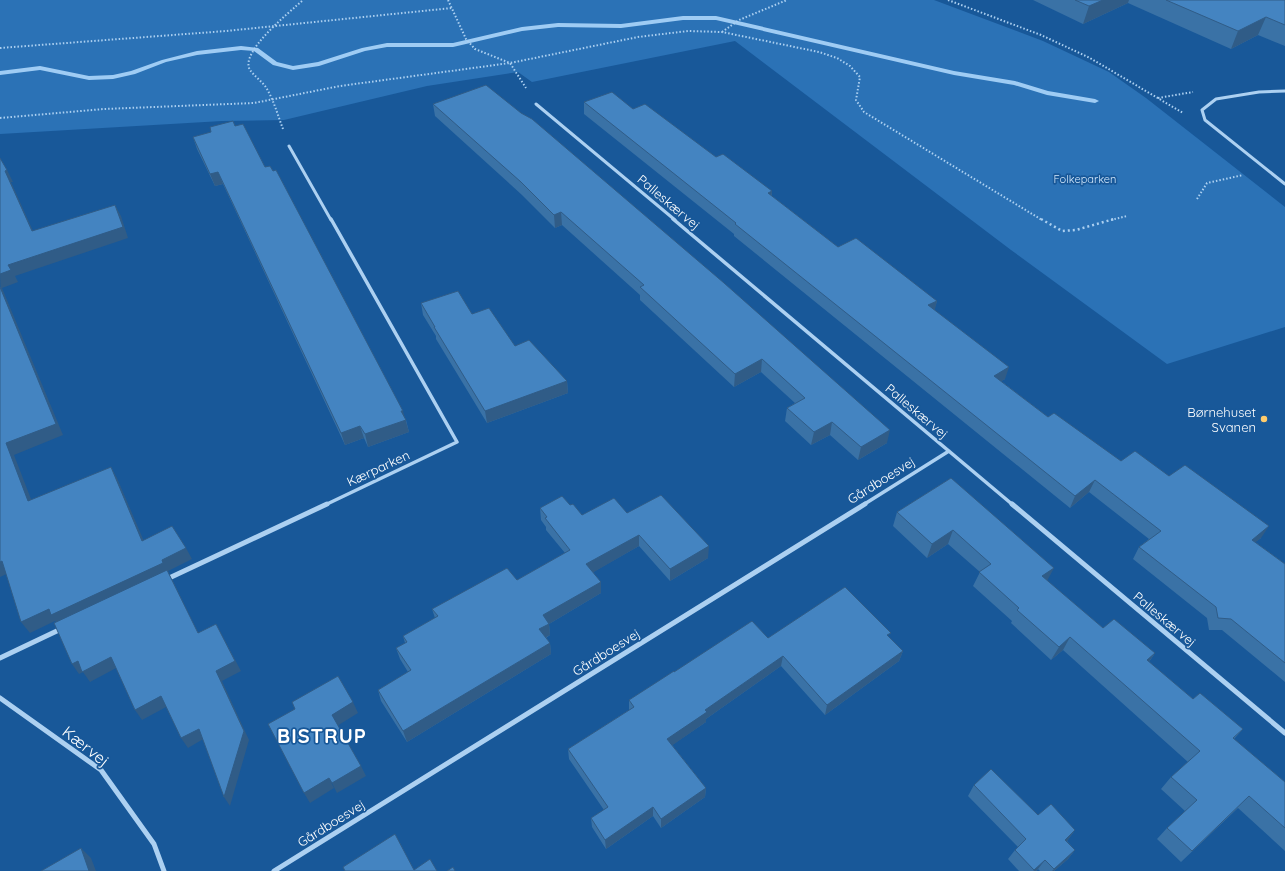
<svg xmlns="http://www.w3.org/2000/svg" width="1285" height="871" viewBox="0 0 1285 871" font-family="Quicksand,sans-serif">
<rect width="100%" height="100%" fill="#185899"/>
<path fill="#2b72b6" d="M0 0H934L1043 41 1109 72 1146 98 1285 207V327L1167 364 1011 250 735 41 532 82 518 72 427 86 284 120 222 121 0 134Z"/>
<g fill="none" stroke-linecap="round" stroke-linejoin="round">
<path fill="#9fccf4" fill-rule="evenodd" d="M683 16H716L954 71 1015 81 1048 91 1095 99 1099 101 1095 103 1047 95 1014 85 954 75 716 20H683L621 28 558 27 522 31 453 47H387L365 51 319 66 293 70 273 65 254 51 241 50 197 55 166 62 135 74 113 79 89 80 40 70 0 75V71L40 66 89 76 113 75 131 71 162 60 197 51 241 46 258 48 277 62 293 66 318 62 362 48 387 43H453L522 27 558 23 621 24Z"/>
<path stroke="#acd0f1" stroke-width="2" stroke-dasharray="1.5 2" stroke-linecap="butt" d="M448 0 466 39 475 49 510 63 526 88
M948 0 1041 35 1090 58 1183 113
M722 32 739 20 787 0
M0 48 226 31 452 8
M1158 98 1193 92
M0 118 104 109 254 103 340 86 510 63 638 37 688 31 722 32 819 52 837 58 850 66 860 77 856 100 864 112 1042 220
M283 129C278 116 274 101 267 89 263 82 255 77 250 70 239 52 290 12 303 0
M1197 199 1207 183 1243 175
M1111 220 1127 216"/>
<path stroke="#acd0f1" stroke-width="2.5" stroke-dasharray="2 3" stroke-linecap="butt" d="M1041 219 1062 231 1076 230 1114 219"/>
<path stroke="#acd0f1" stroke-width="3" d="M1285 91 1259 92 1216 99 1202 110 1205 120 1285 184
M536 104 675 220
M289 146 331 220"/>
<path stroke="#acd0f1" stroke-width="3.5" d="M673 219 1013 505
M325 505 457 442 331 219
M863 505 949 451"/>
<path stroke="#acd0f1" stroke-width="5" d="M1012 504 1285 733
M167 579 327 504
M0 658 61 629
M0 698 101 770 154 844 164 871
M274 871 865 504"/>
</g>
<path fill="#3a72a6" d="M1033 0H1285V46L1258 35 1231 49 1128 3 1083 24Z
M584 102 633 109 716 157 772 191V196L838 247 937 301 934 310 1005 379 1001 381 1048 417 1121 461 1169 476 1261 538 1255 542 1285 564V682L1222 630H1209L1207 618 1133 559 1139 547 1149 539 1089 492 1070 508 734 236V234L584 114Z
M433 104 887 443 858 460 830 435 811 445 785 421 787 408 795 403 761 372 734 387 640 300V295L562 225 555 228 522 195 435 116Z
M235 126 265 167 406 420 409 432 368 447 364 438 345 445 223 184 215 186 197 149 193 137Z
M421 303 472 314 515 346 567 381 568 393 487 423 436 339V336L423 315Z
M951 478 1047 581 1103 628 1155 653 1149 662 1193 699 1243 729 1234 739 1285 782V851L1238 808 1181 862 1157 839 1167 828 1185 811 1161 789 1171 777 1188 762 1063 650 1051 660 1011 623 1012 621 973 586 980 572 948 544 927 558 893 526 897 512Z
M570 505 582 515 627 513 708 558 670 581 639 546 593 572 601 593 549 624 550 635 546 638 550 643 551 654 407 742 381 701 378 690 408 672 400 659 396 648 405 643 403 636 435 618 432 609 517 580 565 553 546 530V527L541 520 540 508Z
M768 638H889L903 651 899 661 825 715 781 666 706 719V722L672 745 706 788 705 797 661 828 653 816 606 849 592 827 591 818 604 810 569 759 568 749 629 710V700L674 672Z
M974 785 1038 815 1075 830 1067 841 1075 850 1068 859 1054 871H1040L1038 869 1036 871H1019L1008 859 1015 850 1018 847 968 796Z"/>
<path fill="#305c87" d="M1103 0H1129L1128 3 1083 24 1089 6Z
M1266 17 1258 35 1231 49 1238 31Z
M7 170 13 182H11L38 242 32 231 5 171Z
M218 172 223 184 215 186 210 174Z
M772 191 771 203 768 193Z
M115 205 121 216 128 238 15 276 18 282 2 288 63 435 14 455 36 512 28 501 6 443 0 274 8 265Z
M561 212 562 225 555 228 554 215Z
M937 301 934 313 928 305Z
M762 359 761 372 734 387 735 374Z
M1009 367 1005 379 990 388 994 376Z
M567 381 568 393 487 423 485 411Z
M401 411H403L409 432 368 447 365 434Z
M832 422 830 435 811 445 814 432Z
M360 426 364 438 345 445 341 433Z
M890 430 887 443 858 460 861 447Z
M111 467 117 478 149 553 142 541Z
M1095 480 1089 492 1070 508 1075 496Z
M1269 526 1261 538 1244 551 1252 540Z
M953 530 948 544 927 558 932 544Z
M639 535V546L587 576 586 564Z
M709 546 708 558 670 581V569Z
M186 548 192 559 168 571 169 574 203 643 59 626 55 621 30 633 21 622Z
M2 561 11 572 0 577V562Z
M1054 568 1047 581 1042 576Z
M601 582V593L549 624 550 635 541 640 539 629 543 615Z
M216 624 241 671 222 681 249 740 230 806 224 797 216 671Z
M1070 637 1063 650 1051 660 1059 647Z
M550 643 551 654 407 742 403 731Z
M903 651 899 661 825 715 827 705Z
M1155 653 1146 666 1147 660Z
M783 656 781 666 706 719V722L667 749V739L705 710Z
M111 657 118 667 90 682 83 672 79 674 72 664 78 661Z
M161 696 168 706 142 720 135 710Z
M353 702 358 713 337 726 332 715Z
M199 729 205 738 188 748 181 738Z
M361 766 366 776 337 793 332 783Z
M329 778 334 788 310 803 304 793Z
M706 788 705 797 661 828V819Z
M653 807V816L606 849 605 840Z
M1075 830 1068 840 1058 849 1065 840Z
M81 848 91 858 96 871H89Z
M1075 850 1068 859 1054 871H1052L1054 869Z
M1045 860 1038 869 1036 871H1033Z"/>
<path fill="#4484c1" stroke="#305c87" d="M1075 0H1103L1089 6Z
M1166 0H1285V25L1266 17 1238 31Z
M486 85 521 113 532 119 724 283 890 430 861 447 832 422 814 432 787 408 805 398 762 359 735 374 640 287 644 285 561 212 554 215 521 182 433 104Z
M612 92 633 109 645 104 716 157 723 154 772 191 768 193 838 247 856 238 937 301 928 305 1009 367 994 376 1048 417 1054 413 1121 461 1135 451 1169 476 1185 465 1269 526 1252 540 1285 564V663L1231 619 1218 618 1216 607 1139 547 1161 531 1095 480 1075 496 735 224 736 223 584 102Z
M233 121 235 126 243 124 265 167 270 166 273 171 276 170 403 411H401L406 420 365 434 360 426 341 433 218 172 210 174 193 137 211 132 210 127Z
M0 158 7 170 5 171 32 231 115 205 123 227 8 265 11 270 0 274Z
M0 287 56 424 6 443 28 501 111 467 142 541 172 526 186 548 162 560 163 563 51 615 49 609 21 622 2 561 0 562Z
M458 291 472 314 489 308 515 346 529 340 567 381 485 411 434 327H435L421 303Z
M951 478 1054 568 1042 576 1103 628 1114 619 1155 653 1147 660 1193 699 1200 693 1243 729 1233 738 1285 782V828L1249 796 1192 851 1167 828 1197 800 1171 777 1200 751 1070 637 1059 647 1017 610 1019 608 979 572 991 564 953 530 932 544 897 512Z
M661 495 709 546 670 569 639 535 586 564 601 582 543 615 549 624 539 629 550 643 403 731 378 690 411 670 396 648 407 642 403 636 438 616 432 609 507 568 517 580 570 550 545 518 547 517 540 508 562 496 570 505 573 504 582 515 614 498 627 513Z
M167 570 198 633 216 624 235 661 216 671 244 731 224 797 199 729 181 738 161 696 135 710 111 657 82 672 78 661 72 664 54 623Z
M845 587 891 633 887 635 903 651 827 705 783 656 705 710 707 712 667 739 706 788 661 819 653 807 605 840 591 818 608 807 568 749 634 707 629 700 674 671V672L752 621 768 638Z
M338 676 353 702 332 715 361 766 332 783 329 778 304 793 268 724 295 709 292 702Z
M991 769 1038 815 1051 804 1075 830 1065 840 1075 850 1054 869 1045 860 1034 870 1015 850 1026 839 974 785Z
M395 834 414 870 430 859 437 871H345L343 867Z
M81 848 89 871H41Z
M453 867 455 871H447Z"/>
<circle fill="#ffcc6c" stroke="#185899" stroke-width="1.5" cx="1264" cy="419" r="4"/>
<g text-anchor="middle" stroke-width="3.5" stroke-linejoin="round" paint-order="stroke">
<g font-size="11" fill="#d3e8fc" stroke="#185899">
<text x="1085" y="183">Folkeparken</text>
</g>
<g font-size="13" fill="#fff" stroke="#185899">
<text transform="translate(669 202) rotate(40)" y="5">Palleskærvej</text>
<text transform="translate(917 411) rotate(40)" y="5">Palleskærvej</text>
<text transform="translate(378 468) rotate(-25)" y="5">Kærparken</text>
<text transform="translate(881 480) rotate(-32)" y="5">Gårdboesvej</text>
<text transform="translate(1165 619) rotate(40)" y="5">Palleskærvej</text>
<text transform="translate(606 652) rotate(-32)" y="5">Gårdboesvej</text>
<text transform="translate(331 823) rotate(-32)" y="5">Gårdboesvej</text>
</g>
<g font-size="13" fill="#fff" stroke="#185899" text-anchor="end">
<text x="1256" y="417">Børnehuset<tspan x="1256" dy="15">Svanen</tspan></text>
</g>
<g font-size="16" fill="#fff" stroke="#185899">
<text transform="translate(86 746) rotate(38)" y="6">Kærvej</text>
</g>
<g font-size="20" font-weight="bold" letter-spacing="1" fill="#fff" stroke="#185899">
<text x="322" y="743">BISTRUP</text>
</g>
</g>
</svg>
